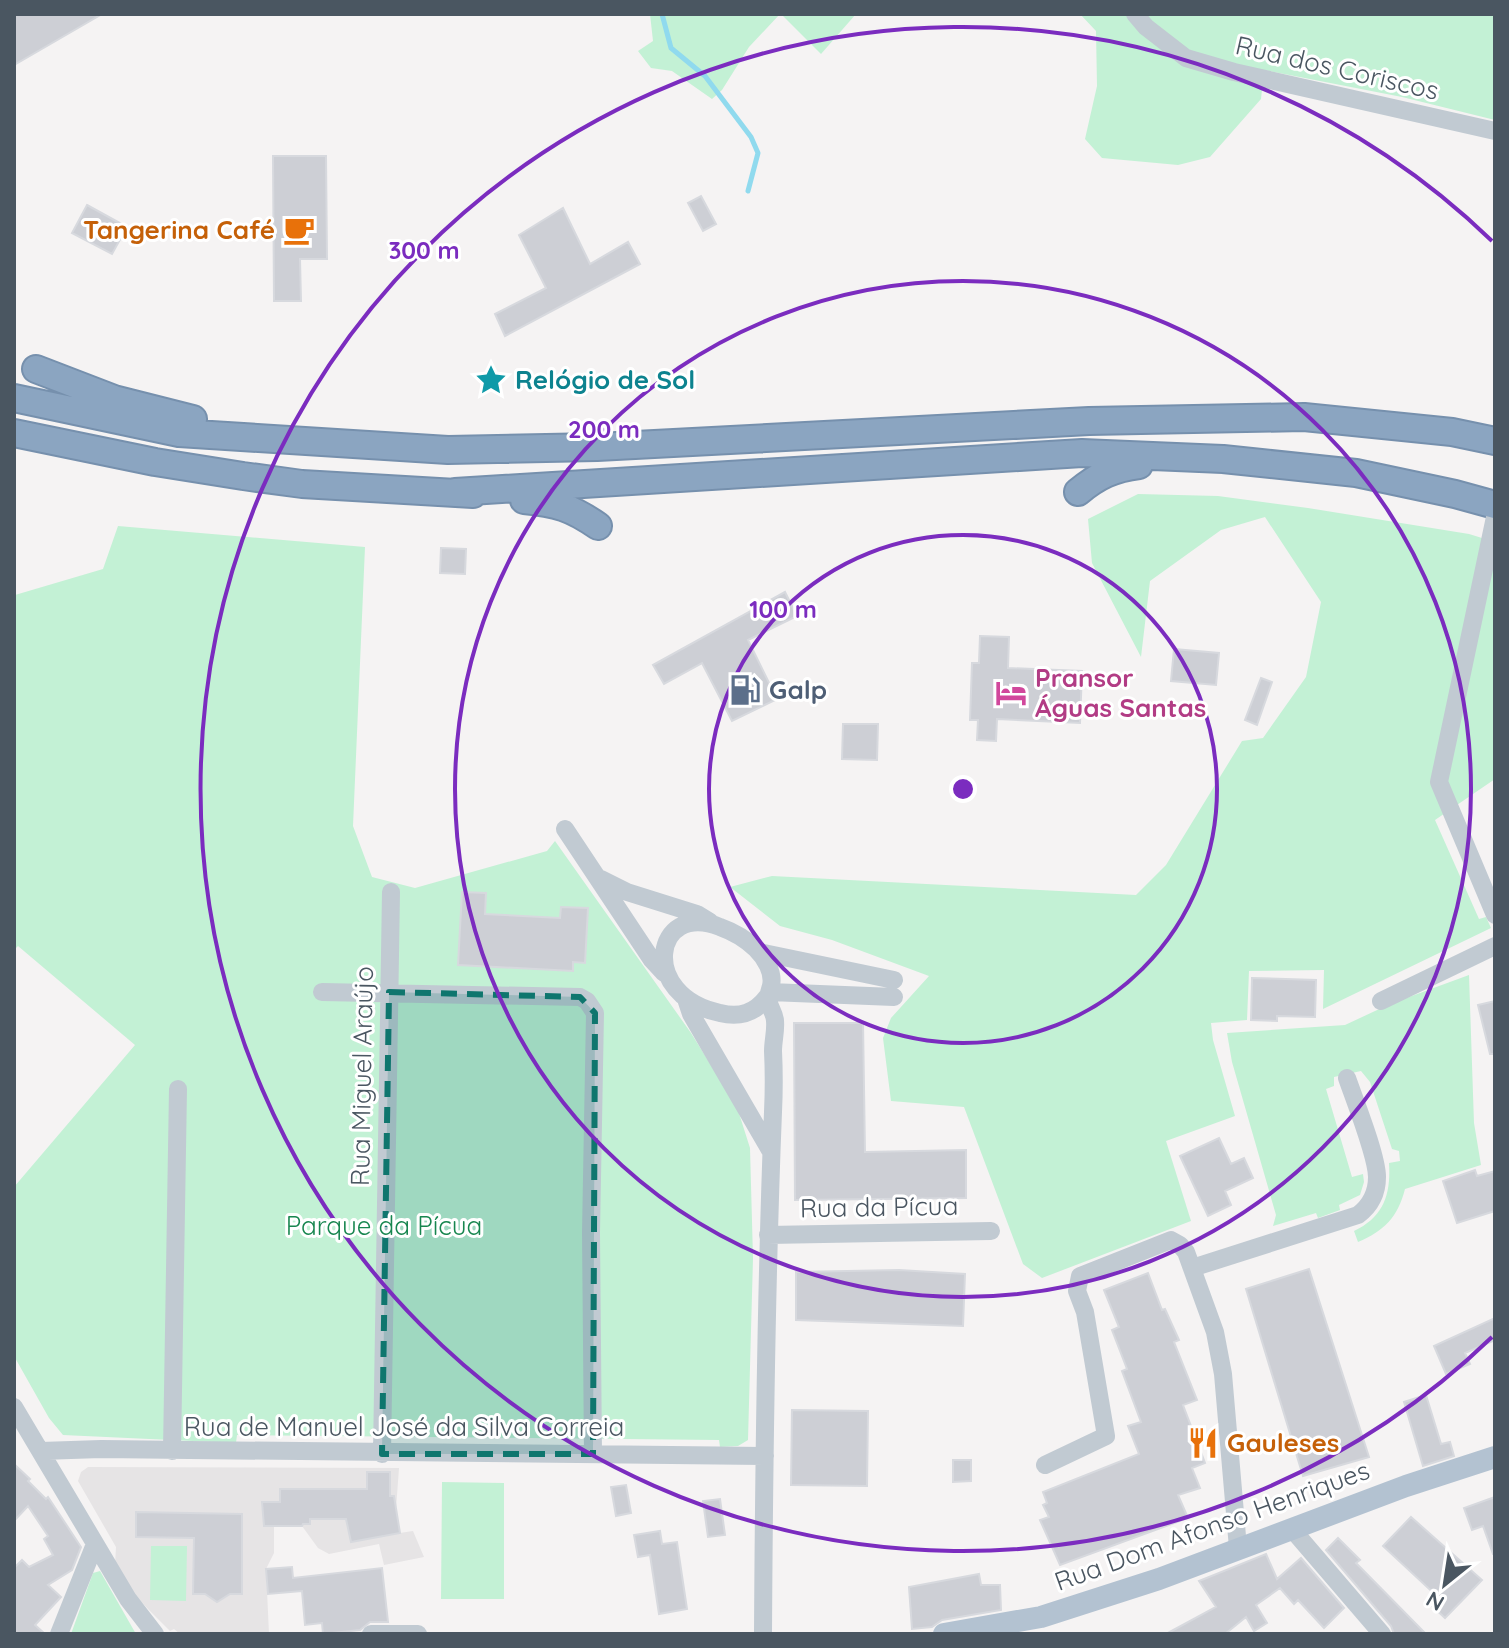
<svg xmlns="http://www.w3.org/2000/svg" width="1509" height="1648" viewBox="0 0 1509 1648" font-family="Quicksand,sans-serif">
<rect width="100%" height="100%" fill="#f5f3f3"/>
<path fill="#e6e4e5" d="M88 1467 399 1468 396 1509 400 1533 413 1531 424 1557 384 1565 379 1544 329 1554 318 1548 302 1526 274 1524V1553L266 1569 269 1634H180L174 1629 170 1631 148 1609 134 1594 115 1565 116 1547 78 1481 81 1472Z"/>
<path fill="#c3f1d5" d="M650 14H780L749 47 722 90 712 99 672 71 651 68 638 51 653 41Z
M781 14H856L821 54Z
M1080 14H1495V120L1402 97 1264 70 1261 99 1210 157 1178 165 1102 158 1085 139 1097 86 1096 31Z
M1138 494 1218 496 1308 508 1469 534 1495 542V779L1435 820 1479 919 1486 917 1491 928 1323 1009 1324 970 1249 971 1247 1020 1211 1023 1213 1040 1235 1116 1166 1141 1191 1221 1042 1278 1023 1264 964 1107 891 1101 883 1038 891 1018 929 976 832 940 780 926 730 887 772 876 1136 895 1166 865 1242 741 1263 738 1306 677 1321 602 1265 517 1221 530 1150 581 1141 657 1092 563 1088 519Z
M118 526 365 547 353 826 372 877 415 888 547 851 555 841 691 1033 737 1107 750 1148 753 1258 748 1440 738 1446 720 1447 719 1440 237 1435 236 1443 63 1435 49 1418 14 1356V1187L135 1045 18 946 14 950V599L15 595 103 569Z
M1469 975 1474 1123 1481 1165 1405 1189C1398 1217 1384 1231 1358 1242L1354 1231C1384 1217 1391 1194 1389 1163L1400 1161 1399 1151 1392 1149 1370 1082 1361 1071 1334 1077V1086L1326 1089 1352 1177 1363 1174 1364 1182 1360 1195 1339 1205 1340 1210 1318 1218 1316 1213 1273 1226 1276 1215 1232 1062 1227 1033 1345 1025 1390 1004Z
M442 1482 504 1483V1599H441Z
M151 1546H187L186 1601 150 1600Z
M100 1571 136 1634H71L93 1573Z"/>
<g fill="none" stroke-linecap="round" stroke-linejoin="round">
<path stroke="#90daee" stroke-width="5" d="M662 14 671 48 705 76 751 137 758 153 748 191"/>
</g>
<path fill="#cdcfd5" stroke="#d7d9de" stroke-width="2" d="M14 14H102L14 65Z
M273 156H326L327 259H300L301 301H274Z
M701 196 716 224 703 231 688 203Z
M87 205 127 227 112 254 72 233Z
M563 208 590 264 628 242 640 264 505 336 495 314 546 288 519 235Z
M441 548 466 549 465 574 440 573Z
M785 592 797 616 748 640 777 699 732 721 702 663 664 684 653 665Z
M980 636 1009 637 1008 668 1082 671 1080 723 997 719 996 741 977 740 978 720H970L972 663H979Z
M1174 649 1219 653 1216 685 1171 681Z
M1261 678 1272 682 1257 725 1245 720Z
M843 724H878L877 760 842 759Z
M462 892 486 893 485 914 560 918 561 907 588 908 585 963 573 962V971L458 965Z
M1252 978 1316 980 1315 1017 1277 1016V1021L1251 1020Z
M1495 1001V1054H1490L1478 1005Z
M794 1023H863L865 1152 966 1150V1198L795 1200Z
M1219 1138 1231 1164 1244 1158 1253 1178 1225 1191 1231 1205 1208 1216 1180 1156Z
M1475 1170 1477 1176 1495 1171V1211L1457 1223 1443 1181Z
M1309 1269 1369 1457 1303 1476 1246 1289Z
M899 1270 965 1274 963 1326 796 1320V1272Z
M1148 1273 1162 1310 1165 1309 1179 1340 1174 1342 1197 1400 1183 1405 1205 1463 1192 1468 1200 1488 1178 1495 1188 1518 1060 1565 1040 1520 1049 1517 1043 1505 1047 1503 1043 1492 1139 1454 1128 1426 1141 1422 1122 1371 1127 1369 1112 1330 1119 1327 1104 1290Z
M1495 1318V1340L1465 1353 1470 1364 1446 1374 1434 1346Z
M1426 1395 1441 1444 1450 1442 1454 1456 1423 1466 1404 1402Z
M792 1410 868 1411 867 1486 791 1485Z
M953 1460H971V1481L953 1482Z
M14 1464 30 1479 28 1481 46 1499 48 1497 81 1547 72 1570 48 1585 61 1597 35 1625 45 1634H14V1568L22 1560 29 1567 53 1555 44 1539 48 1536 28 1506 14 1521Z
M367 1472H390V1496H394L400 1533 351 1542 346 1519H310V1524H303L302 1526H264L262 1502H280V1489H367Z
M626 1485 631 1513 616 1516 611 1487Z
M1495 1497V1554H1493L1483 1526 1472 1530 1464 1508Z
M720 1499 725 1535 708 1537 703 1501Z
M136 1512 242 1514V1594H230L217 1602 205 1594H193L194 1538 136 1537Z
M1411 1517 1482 1580 1445 1618 1432 1606 1439 1598 1383 1546Z
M660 1531 662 1544 677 1542 687 1609 659 1614 650 1555 638 1557 634 1535Z
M1338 1538 1360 1560 1356 1563 1426 1634H1394L1391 1626 1326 1550Z
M1266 1554 1277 1579 1301 1558 1344 1608 1324 1628 1298 1600 1294 1604 1280 1588 1256 1605 1267 1623 1254 1631 1246 1617 1225 1634H1166L1216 1607 1199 1581Z
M292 1567 293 1578 382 1568 388 1622H370L360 1630 323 1634 322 1623 305 1625 302 1591 268 1594 266 1569Z
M979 1574 981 1585H1000L1001 1610 942 1620 932 1627 912 1629 909 1587Z"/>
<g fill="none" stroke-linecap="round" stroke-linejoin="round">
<defs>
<path id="highway" d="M36 369 114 399 193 419
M14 398 179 433 448 450 597 447 1089 421 1304 417 1452 432 1495 441
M14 433 155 462 243 476 302 484 473 494
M455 492 1082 453 1223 459 1356 473 1455 494 1495 505
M1078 492C1097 476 1114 468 1139 465
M524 500C557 503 572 508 598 526"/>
</defs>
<use href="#highway" stroke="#7690ad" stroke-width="30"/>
<path stroke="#c1cad2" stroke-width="18" d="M1135 14 1146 27 1186 58 1234 72 1495 131
M1495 517 1439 782 1495 915
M565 829 652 960 664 973
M601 879 627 892 697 914 710 922
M759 952 894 980
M322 992 580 997 587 1001 595 1013 591 1233 593 1454
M770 992 894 997
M686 999 691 1014 770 1150
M1381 1001 1495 946
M768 1235 991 1231
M1192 1268 1358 1215C1370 1206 1377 1193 1377 1177 1377 1156 1355 1101 1347 1078
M14 1407 128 1599 155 1634
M41 1451 101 1449 765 1456
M172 1451 178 1089
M382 1454 391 892
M1045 1465 1106 1436 1085 1312 1077 1291 1080 1276 1171 1240 1180 1245 1186 1252 1215 1332 1223 1374 1238 1548
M1291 1528 1382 1634
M59 1634 95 1544
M371 1634H418
M763 1634C764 1460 766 1286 773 1112 774 1091 774 1071 773 1051 773 1041 776 1031 775 1021 775 1013 768 1006 768 998 768 994 770 990 771 986 774 972 765 958 756 949 745 938 734 932 720 927 653 900 638 996 720 1013 740 1018 755 1013 767 997"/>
<path stroke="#b3c2d1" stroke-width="22" d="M944 1634 1041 1617 1159 1579 1406 1486 1495 1457"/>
<use href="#highway" stroke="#8ba5c1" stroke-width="26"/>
</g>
<path fill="#0f766e" fill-opacity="0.2" stroke="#0f766e" stroke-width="6" stroke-dasharray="16 10" stroke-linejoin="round" d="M389 992 580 997 595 1013 593 1454H382Z"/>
<g fill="none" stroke="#7b2cbf" stroke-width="4">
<circle cx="963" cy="789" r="254"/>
<circle cx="963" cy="789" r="508"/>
<path d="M1492 1337A762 762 0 1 1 1492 241"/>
</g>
<defs>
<symbol id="cafe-bare" viewBox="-9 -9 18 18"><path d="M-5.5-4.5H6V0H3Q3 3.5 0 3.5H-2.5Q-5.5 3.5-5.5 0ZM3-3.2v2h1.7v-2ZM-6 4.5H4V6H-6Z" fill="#e8710a" stroke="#fff" stroke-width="2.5" paint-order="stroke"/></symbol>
<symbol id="sight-bare" viewBox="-9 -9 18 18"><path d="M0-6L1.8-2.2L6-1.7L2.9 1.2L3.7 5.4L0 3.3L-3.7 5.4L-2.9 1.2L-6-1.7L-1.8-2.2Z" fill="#0f9aa8" stroke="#fff" stroke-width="2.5" paint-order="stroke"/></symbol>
<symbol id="fuel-bare" viewBox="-9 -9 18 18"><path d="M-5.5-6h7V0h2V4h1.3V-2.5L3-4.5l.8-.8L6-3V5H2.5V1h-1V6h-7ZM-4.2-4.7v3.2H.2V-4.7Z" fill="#5c6f8a" stroke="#fff" stroke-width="2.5" paint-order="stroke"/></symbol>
<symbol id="hotel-bare" viewBox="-9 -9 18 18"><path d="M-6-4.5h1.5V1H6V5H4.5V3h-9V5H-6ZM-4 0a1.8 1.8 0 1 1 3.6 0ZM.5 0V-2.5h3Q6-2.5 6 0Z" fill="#d1479c" stroke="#fff" stroke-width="2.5" paint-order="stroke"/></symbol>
<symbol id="restaurant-bare" viewBox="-9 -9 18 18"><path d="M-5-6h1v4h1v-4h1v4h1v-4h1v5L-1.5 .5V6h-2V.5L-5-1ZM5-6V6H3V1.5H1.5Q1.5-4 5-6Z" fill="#e8710a" stroke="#fff" stroke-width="2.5" paint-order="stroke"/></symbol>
</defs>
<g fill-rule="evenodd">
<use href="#cafe-bare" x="277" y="208" width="44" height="44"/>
<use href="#sight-bare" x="469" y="358" width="44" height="44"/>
<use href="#fuel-bare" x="723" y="668" width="44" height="44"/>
<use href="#hotel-bare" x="989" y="671" width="44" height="44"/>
<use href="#restaurant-bare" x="1181" y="1421" width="44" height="44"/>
</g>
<g text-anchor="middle" stroke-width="6" stroke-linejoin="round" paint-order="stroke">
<g font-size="26" fill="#4a5661" stroke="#fff">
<text transform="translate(1337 68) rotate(13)" y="9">Rua dos Coriscos</text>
<text transform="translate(362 1076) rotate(-89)" y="9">Rua Miguel Araújo</text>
<text transform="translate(879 1207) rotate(-1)" y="9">Rua da Pícua</text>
<text x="404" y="1436">Rua de Manuel José da Silva Correia</text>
<text transform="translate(1212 1526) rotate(-20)" y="9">Rua Dom Afonso Henriques</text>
</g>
<g font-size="26" font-weight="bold" fill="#c56008" stroke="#fff" text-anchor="end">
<text x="275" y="239">Tangerina Café</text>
<text x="1227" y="1452" text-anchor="start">Gauleses</text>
</g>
<g font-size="26" font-weight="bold" fill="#0d838f" stroke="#fff" text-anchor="start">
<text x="515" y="389">Relógio de Sol</text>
</g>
<g font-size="26" font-weight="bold" fill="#b23c85" stroke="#fff" text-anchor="start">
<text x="1035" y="687">Pransor<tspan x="1035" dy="30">Águas Santas</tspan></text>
</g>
<g font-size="26" font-weight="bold" fill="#4e5e75" stroke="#fff" text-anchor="start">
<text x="769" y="699">Galp</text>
</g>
<g font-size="26" fill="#17864f" stroke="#fff">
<text x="384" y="1235">Parque da Pícua</text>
</g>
</g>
<circle cx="963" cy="789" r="12" fill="#7b2cbf" stroke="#fff" stroke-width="4"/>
<g font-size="24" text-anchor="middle" font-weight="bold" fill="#7b2cbf" stroke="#fff" stroke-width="6" stroke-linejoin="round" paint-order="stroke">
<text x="424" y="259">300 m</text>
<text x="604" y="438">200 m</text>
<text x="783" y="618">100 m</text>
</g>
<rect width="1509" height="1648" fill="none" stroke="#4a5661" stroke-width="32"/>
<g transform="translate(1445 1584) rotate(210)" stroke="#ffffff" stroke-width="6" paint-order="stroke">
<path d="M0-6L14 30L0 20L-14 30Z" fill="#4a5661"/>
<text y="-12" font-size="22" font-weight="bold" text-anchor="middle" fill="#4a5661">N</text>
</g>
</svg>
